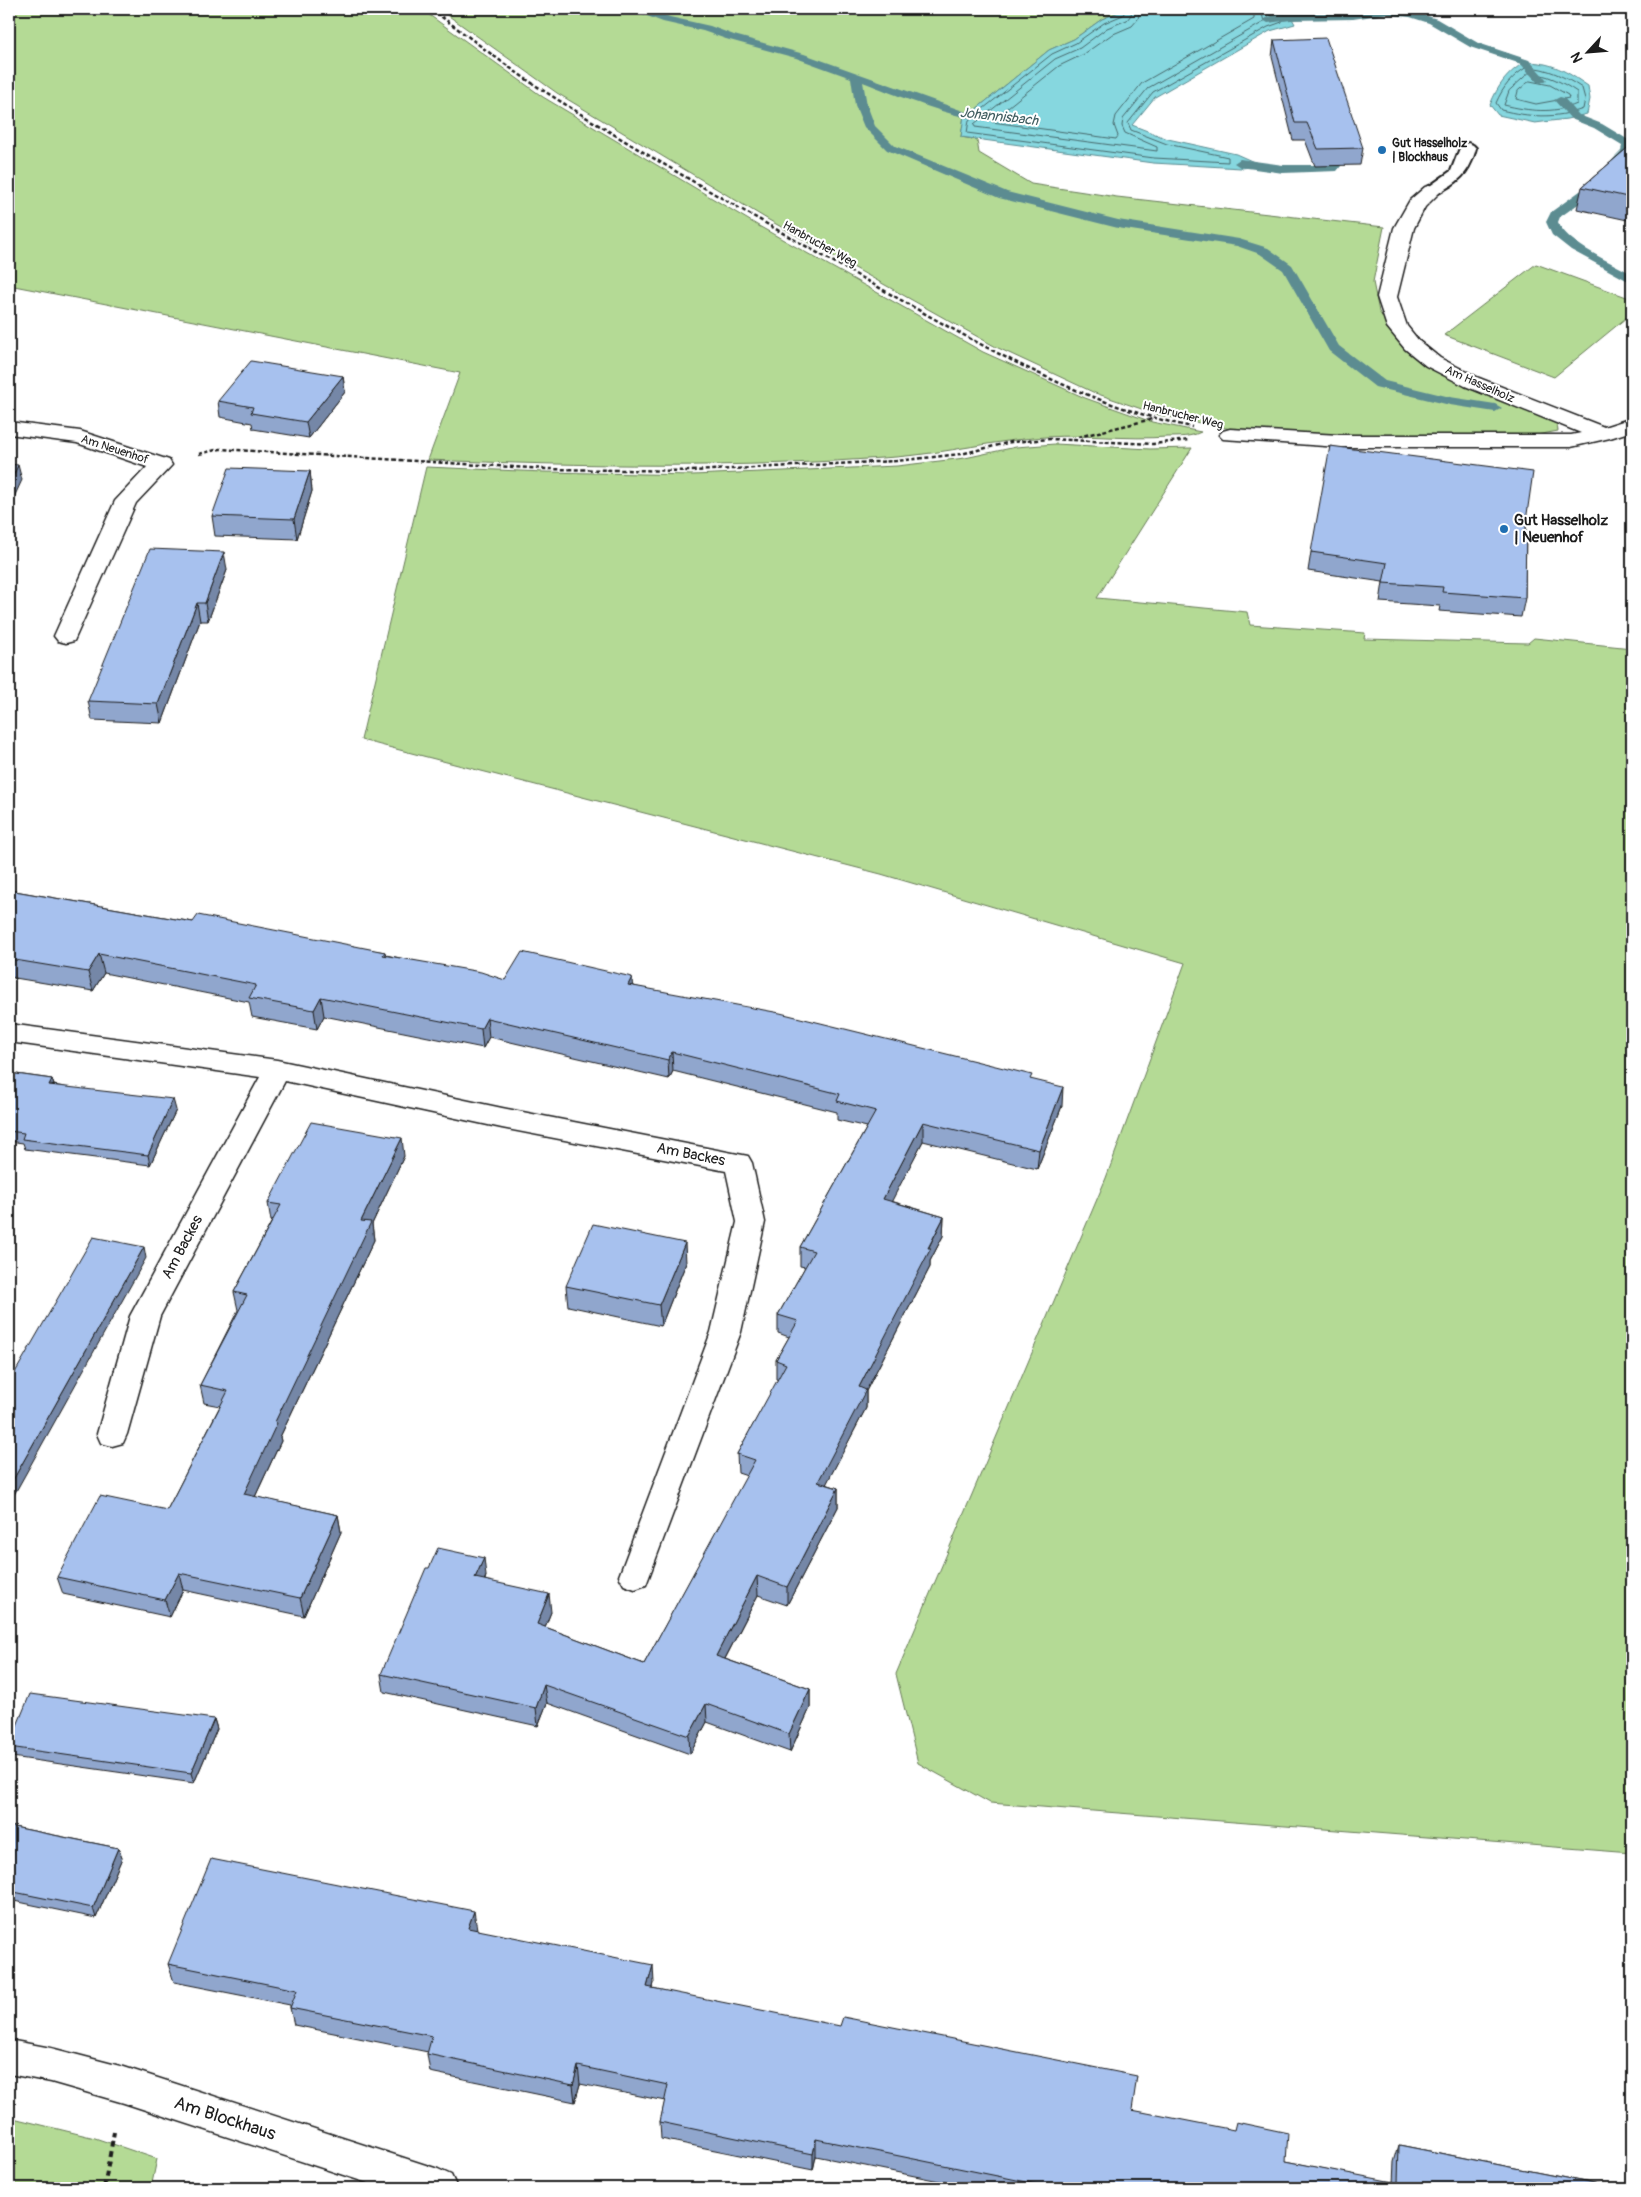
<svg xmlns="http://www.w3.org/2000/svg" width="1641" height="2197" viewBox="0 0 1641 2197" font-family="Pangolin,sans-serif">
<rect width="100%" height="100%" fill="#fff"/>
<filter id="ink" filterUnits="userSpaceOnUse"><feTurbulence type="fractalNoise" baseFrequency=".02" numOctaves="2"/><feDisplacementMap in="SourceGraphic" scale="10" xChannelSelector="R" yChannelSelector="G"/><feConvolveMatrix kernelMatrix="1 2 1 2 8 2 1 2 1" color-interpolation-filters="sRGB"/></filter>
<g filter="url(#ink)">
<path fill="#b4da95" stroke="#687b58" d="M9 9H421L543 97 757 225 983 352 1085 398 1152 422 1201 432C1191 437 1179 437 1167 437 1127 440 1087 434 1046 437 996 440 947 453 896 457 740 469 584 466 428 460L460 373 9 285Z
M439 9H1126L1102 19 1074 39 1049 50 970 114 964 115 961 137 977 140 979 153 1031 184 1117 197 1384 227 1373 282 1379 312 1405 347 1465 385 1557 424 1558 431 1531 436 1336 435 1231 429 1159 415 1095 393 996 347 767 219 557 93Z
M1536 264 1632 299V313L1554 377 1444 335Z
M1055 444 1150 449 1192 448 1097 598 1247 612 1250 625 1365 633 1364 639 1528 643 1534 638 1632 648V1853L990 1803 918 1763 896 1674 1106 1178 1185 963 881 874 361 740 426 467 544 472 693 475 897 466 965 458 1016 447Z
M9 2117 95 2138 157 2159 151 2188H9Z"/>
<path fill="#86d7df" stroke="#5c8c91" d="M1126 9H1262L1290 15 1295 24 1270 31 1155 97 1132 125 1168 139 1236 154 1263 166 1241 168 1153 163 961 137 964 115 970 114 1049 50 1074 39 1102 19Z
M1525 62C1552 62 1566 71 1588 86L1590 99 1587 114 1567 119 1535 123 1498 115 1490 105C1498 85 1507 73 1525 62Z"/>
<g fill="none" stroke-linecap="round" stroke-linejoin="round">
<path stroke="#46676a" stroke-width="1" d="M1126 9 1123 15 1104 23 1076 43 1052 54 969 120 967 133 1154 158 1228 162V157L1167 144 1131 130 1128 123 1153 92 1268 27 1282 22V18L1270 15 1268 9
M1132 9 1131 15 1127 20 1107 28 1080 48 1055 59 974 124 975 127 1157 151V147L1125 133 1122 126 1123 119 1148 88 1264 22 1261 9
M1140 9 1138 19 1132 26 1111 35 1084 54 1059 66 993 119 992 122 1116 139 1118 136 1114 125 1116 116 1142 83 1254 19V9
M1527 67C1548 68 1565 77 1582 88L1585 99 1583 109C1555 119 1529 117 1501 110L1496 103C1503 87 1512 76 1527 67Z
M1529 73C1547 74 1562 82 1577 92V104C1553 114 1529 111 1504 105L1509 91Z
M1530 81 1550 85 1568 95 1569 98 1536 104 1516 99 1518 91Z"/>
<path fill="#5c8c91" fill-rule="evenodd" d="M633 9H647L670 17 710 26 734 35 804 54 966 112 991 115 993 117C980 130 883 90 863 82L867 105 875 126 895 146 1007 192 1118 220 1239 239 1268 248 1292 265 1339 346 1385 381 1450 397 1495 404 1502 408 1495 412 1450 405 1375 387 1329 351 1283 270 1260 254 1237 246 1118 228 999 198 887 150 864 127 855 105 851 78 796 58 726 39 703 31 663 22 634 11Z
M1379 9 1412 11 1437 19 1478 43 1529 60 1547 80 1541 83 1537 82 1521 64 1470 47 1429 23 1410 17 1386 14 1353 19 1291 20 1268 23 1263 20C1273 10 1335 14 1352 13 1361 12 1370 10 1379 9Z
M1560 97 1564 98 1579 115 1602 124 1632 142 1631 154 1595 192 1560 217 1558 222C1567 244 1611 262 1632 274V283L1571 250 1552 235 1546 222 1551 212 1587 186 1621 151 1622 145 1594 128 1571 119 1554 100Z
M1331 156 1335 158 1341 166 1337 171 1283 173 1240 167 1234 163 1240 159 1283 165H1328L1325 160Z"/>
<defs>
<path id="lane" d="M1468 143 1473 145 1476 148C1471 168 1463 179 1445 189 1439 193 1434 196 1427 194L1424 191 1427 188 1451 171 1460 148 1463 145Z"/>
<path id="street" d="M1432 185 1439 187 1441 191 1425 207 1414 228 1397 297 1407 326 1419 341 1440 358 1479 378 1604 427 1632 418V431L1610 438 1571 447H1339L1223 439 1219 435 1223 431 1230 429 1339 435H1571L1581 433 1465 386 1426 366 1405 349 1387 327 1377 297 1394 228 1410 200 1425 187Z
M9 422 80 431 169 460 172 465 136 503 74 641 66 643 58 641 54 636 115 501 147 467 77 443 9 434Z
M9 1024 277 1060 502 1108 748 1156 752 1163 765 1222 741 1332 646 1585 635 1589 624 1585 619 1576 711 1332 737 1222 726 1171 502 1128 285 1081 160 1316 127 1434 123 1443 112 1446 101 1443 97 1434 130 1316 260 1077 9 1042Z
M9 2040 51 2048 124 2067 438 2169 451 2175 457 2188H383L124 2103 51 2082 9 2074Z"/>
</defs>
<use href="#lane" stroke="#1c1c1c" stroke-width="4"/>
<use href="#street" stroke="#1c1c1c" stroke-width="3"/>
<path stroke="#1c1c1c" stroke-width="2.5" stroke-dasharray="4 2.5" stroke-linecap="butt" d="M431 9C471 38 510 70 552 96 653 160 758 219 862 278 965 336 1075 403 1192 427
M1078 437 1152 419
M199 454 220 449 546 469 692 471 896 461 961 454 1011 442 1050 439 1153 444 1189 440"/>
<path stroke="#1c1c1c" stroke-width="4" stroke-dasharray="6 4.5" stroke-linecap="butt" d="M104 2188 114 2132"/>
<use href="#lane" fill="#fff" fill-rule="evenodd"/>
<use href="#street" fill="#fff" fill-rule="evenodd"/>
</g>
<path fill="#90a6cd" stroke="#1c1c1c" d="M1274 40 1363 148 1360 165 1315 166 1305 140H1293L1272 57Z
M1632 144V221L1577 209 1582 187Z
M343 376 345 392 309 438 253 429 252 423 220 417 218 401Z
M310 471 312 491 297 539 215 536 212 516Z
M1526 521 1525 598 1521 617 1439 611 1440 606 1380 602 1383 582 1308 571 1311 552Z
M227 570 208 621H200L162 723 92 720 88 701Z
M9 890 193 922 385 952 386 955 505 980 633 986 1032 1080 1062 1106 1037 1169 923 1141 891 1201 944 1217 943 1236 930 1261V1267L866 1391V1408L826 1484 838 1488V1507L787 1605 758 1595 725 1659 810 1689V1708L790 1752 707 1722 690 1754 547 1703 538 1726 384 1692 381 1674 486 1576 485 1580 551 1612 545 1627 644 1664 747 1476 738 1473 737 1454 778 1380 776 1379V1360L789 1337 778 1333V1315L805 1267 800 1266V1247L867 1127 837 1120V1112L673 1071 669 1079 489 1037 483 1048 324 1016 317 1029 252 1017 249 1002 104 973 93 991 9 977Z
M9 1073 52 1079 54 1085 176 1110 150 1165 25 1149 23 1143 9 1141Z
M404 1156 372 1224 374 1240 280 1437 281 1441 255 1497 338 1515 341 1532 304 1616 183 1590 170 1617 63 1594 57 1577 167 1510 220 1406 204 1403 200 1385 238 1310 234 1292 272 1221H271L268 1203Z
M686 1263 661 1326 568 1306 566 1286Z
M214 1719 217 1729 194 1783 12 1757 9 1749V1745Z
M9 1826 118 1848 122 1858 96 1918 9 1900Z
M477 1929V1930L654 1983 653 1988 1132 2110 1286 2161 1393 2183 1394 2162 1399 2145 1616 2188H974L816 2156 813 2170 661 2139 660 2122 665 2101 580 2084 575 2102 430 2072 427 2054 428 2052 294 2025 290 2008V2005L174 1982 168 1964Z"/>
<path fill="#7587a7" stroke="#1c1c1c" d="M343 376 345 392 309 438 306 422Z
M18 465 22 480 9 508V485Z
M310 471 312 491 297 539 294 519Z
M224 552 227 570 208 621 205 603Z
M197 603 200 621 162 723 158 704Z
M99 954 104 973 93 991 88 972Z
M632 977 633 996 628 985Z
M321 997 324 1016 317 1029 314 1010Z
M487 1018 489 1037 483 1048 481 1029Z
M672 1052 673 1071 669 1079 668 1060Z
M52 1079 55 1089 49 1085Z
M1063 1087 1062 1106 1037 1169 1039 1150Z
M173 1099 176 1110 150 1165 148 1155Z
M923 1122V1141L883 1218V1199Z
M402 1138 404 1156 372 1224 374 1240 280 1437 281 1441 248 1512 244 1494 361 1221Z
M944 1217 943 1236 930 1261V1267L866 1391V1408L818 1500V1482L859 1387Z
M685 1243 686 1263 661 1326 659 1305Z
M144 1247 146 1258 10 1502 9 1499V1487Z
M838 1488V1507L787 1605V1587Z
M338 1515 341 1532 304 1616 300 1598Z
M484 1558 486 1576 478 1596 475 1578Z
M179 1573 183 1590 170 1617 165 1600Z
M757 1576 758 1595 717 1674 716 1656Z
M549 1594 551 1612 539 1642 537 1624Z
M544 1685 547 1703 538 1726 536 1708Z
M810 1689V1708L790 1752 789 1734Z
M706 1704 707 1722 690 1754 689 1736Z
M214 1719 217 1729 194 1783 191 1773Z
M118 1848 122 1858 96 1918 93 1908Z
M474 1911 477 1929 471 1946 468 1928Z
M653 1965 654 1983 649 2005 647 1987Z
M578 2066 580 2084 575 2102 573 2085Z
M816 2139V2156L813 2170V2154Z"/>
<path fill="#a7c1ee" stroke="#1c1c1c" d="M1326 38 1363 148 1318 149 1307 123H1295L1274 40Z
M1632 144V198L1582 187Z
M251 361 343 376 306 422 251 413 253 407 218 401Z
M1330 446 1533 472 1526 521 1525 598 1442 592 1443 587 1383 583 1387 563 1311 552Z
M9 464 18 465 9 485Z
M229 468 310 471 294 519 212 516Z
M150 549 224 552 205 603H197L158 704 88 701Z
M9 890 193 922 198 915 385 952 383 955 481 972 505 980 522 952 632 977 628 985 780 1013 1032 1075 1030 1079 1063 1087 1039 1150 923 1122 883 1199 944 1217 928 1248H931L859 1387 866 1390 818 1482 838 1488 787 1587 757 1576 716 1656 810 1689 789 1734 706 1704 689 1736 544 1685 536 1708 381 1674 426 1568H429L438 1548 484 1558 475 1578 549 1594 537 1624 644 1664 755 1460 737 1454 786 1364 776 1360 798 1321 778 1315 814 1251 800 1247 876 1111 837 1101 840 1094 672 1052 668 1060 487 1018 481 1029 321 997 314 1010 249 998 256 985 99 954 88 972 9 959Z
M9 1073 52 1079 49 1085 173 1099 148 1155 22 1139 24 1133 9 1131Z
M311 1122 402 1138 361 1221 371 1222 275 1422 277 1423 244 1494 338 1515 300 1598 179 1573 165 1600 57 1577 100 1496 167 1510 228 1391 200 1385 247 1295 234 1292 281 1205 268 1203Z
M593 1224 685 1243 659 1305 566 1286Z
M93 1237 144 1247 9 1487V1383Z
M30 1694 214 1719 191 1773 9 1747V1745Z
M9 1826 118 1848 93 1908 9 1891Z
M211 1859 474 1911 468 1928 653 1965 647 1987 840 2026 843 2017 1137 2076 1132 2110 1234 2130 1236 2122 1288 2133 1286 2161 1398 2183 1399 2145 1616 2188H1056L816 2139 813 2154 660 2122 668 2085 578 2066 573 2085 427 2054 432 2036 290 2008 297 1990 168 1964Z"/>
</g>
<g fill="#1f6fb2" stroke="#fff" stroke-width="2">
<circle cx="1382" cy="150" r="5"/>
<circle cx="1504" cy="529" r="5"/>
</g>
<g text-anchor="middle" stroke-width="4" stroke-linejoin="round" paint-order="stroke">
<g font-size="12" font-weight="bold" fill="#1c1c1c" stroke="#fff" text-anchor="start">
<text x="1392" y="147">Gut Hasselholz<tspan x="1392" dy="14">| Blockhaus</tspan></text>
</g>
<g font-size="12" fill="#1c1c1c" stroke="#fff">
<text transform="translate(820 244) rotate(29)" y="4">Hanbrucher Weg</text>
<text transform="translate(1480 384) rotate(24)" y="4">Am Hasselholz</text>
<text transform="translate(1183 415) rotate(14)" y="4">Hanbrucher Weg</text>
<text transform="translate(115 449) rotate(18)" y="4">Am Neuenhof</text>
</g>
<g font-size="14" font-style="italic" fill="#415d60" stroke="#fff">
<text transform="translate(999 116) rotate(6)" y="5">Johannisbach</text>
</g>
<g font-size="15" font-weight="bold" fill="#1c1c1c" stroke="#fff" text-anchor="start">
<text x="1514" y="525">Gut Hasselholz<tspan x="1514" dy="17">| Neuenhof</tspan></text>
</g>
<g font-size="15" fill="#1c1c1c" stroke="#fff">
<text transform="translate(691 1154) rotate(11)" y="5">Am Backes</text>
<text transform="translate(182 1247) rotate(-62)" y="5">Am Backes</text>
</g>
<g font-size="18" fill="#1c1c1c" stroke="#fff">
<text transform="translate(225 2118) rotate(18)" y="6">Am Blockhaus</text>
</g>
</g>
<rect width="1641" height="2197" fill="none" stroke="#fff" stroke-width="30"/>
<rect x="15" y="15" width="1611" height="2167" fill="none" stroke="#1c1c1c" stroke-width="2" filter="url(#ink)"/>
<g transform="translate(1588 52) rotate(244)" stroke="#ffffff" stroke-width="4" paint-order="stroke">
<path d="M0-4L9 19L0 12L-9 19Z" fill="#1c1c1c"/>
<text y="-8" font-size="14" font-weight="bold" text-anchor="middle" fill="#1c1c1c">N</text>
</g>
</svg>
